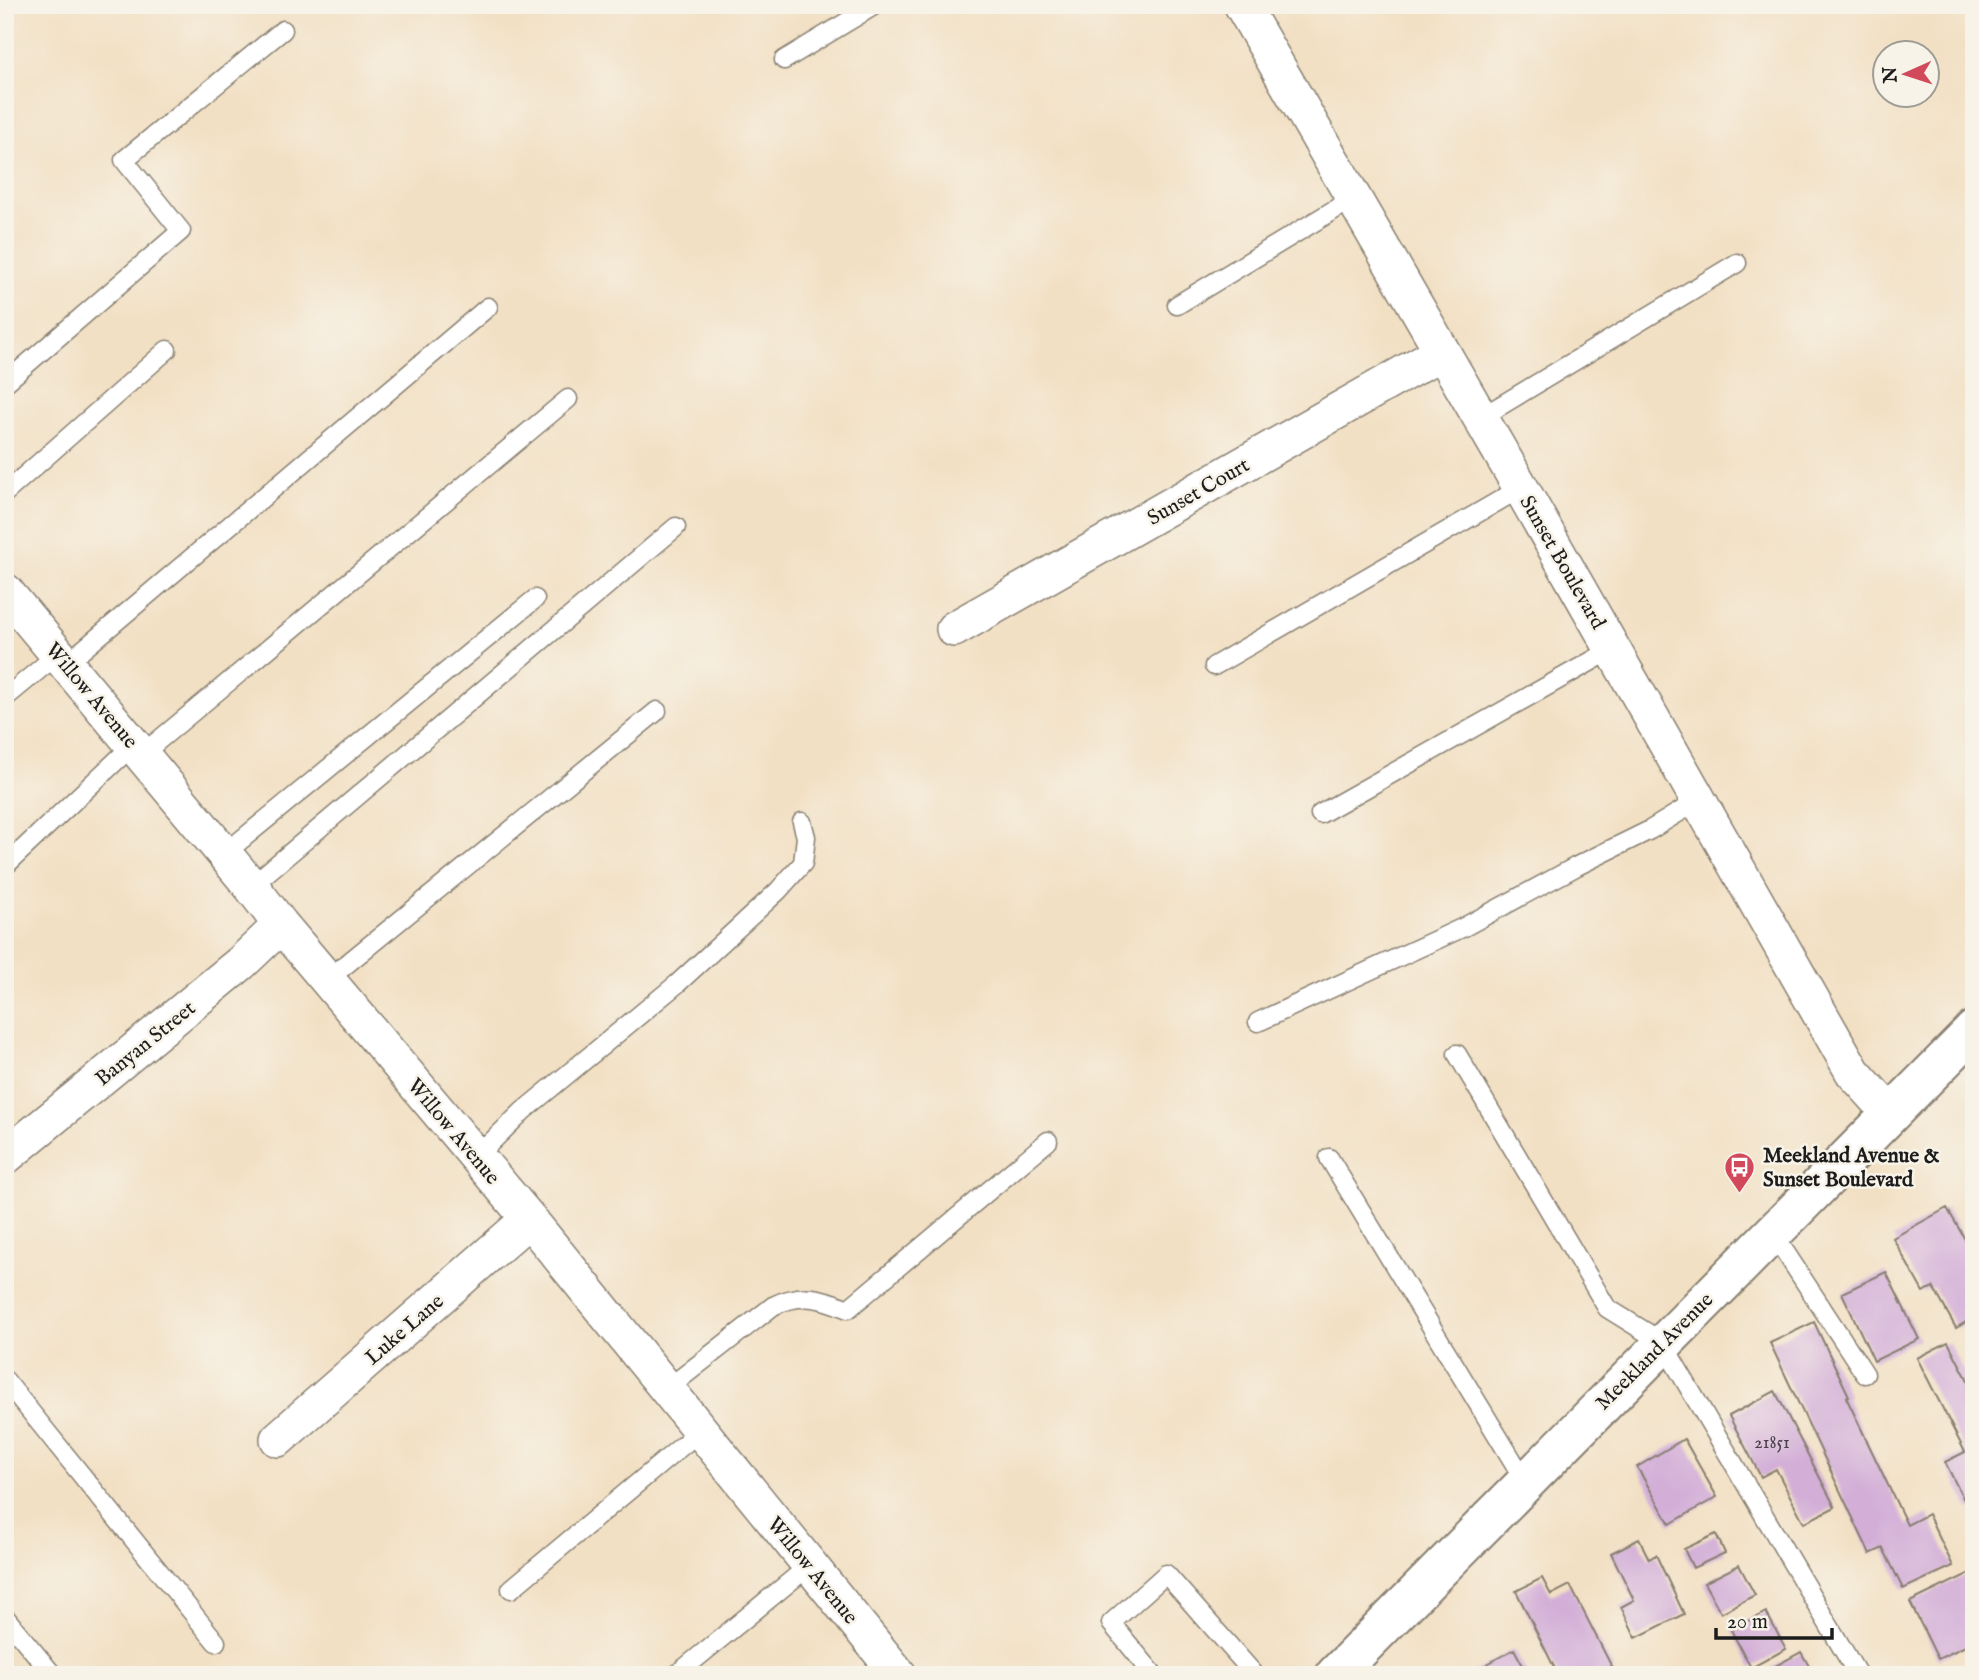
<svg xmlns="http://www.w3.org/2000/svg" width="1979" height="1680" viewBox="0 0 1979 1680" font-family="'IM FELL English',serif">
<rect width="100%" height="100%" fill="#f7f3e8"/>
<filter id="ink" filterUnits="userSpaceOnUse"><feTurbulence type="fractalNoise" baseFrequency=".0143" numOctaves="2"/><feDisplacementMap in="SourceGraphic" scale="14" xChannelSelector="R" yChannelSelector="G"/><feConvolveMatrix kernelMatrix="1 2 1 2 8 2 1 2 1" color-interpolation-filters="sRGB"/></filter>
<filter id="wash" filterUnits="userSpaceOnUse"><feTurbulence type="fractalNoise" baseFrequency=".00686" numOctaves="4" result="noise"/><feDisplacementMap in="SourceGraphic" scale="28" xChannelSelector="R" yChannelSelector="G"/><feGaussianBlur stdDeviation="1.57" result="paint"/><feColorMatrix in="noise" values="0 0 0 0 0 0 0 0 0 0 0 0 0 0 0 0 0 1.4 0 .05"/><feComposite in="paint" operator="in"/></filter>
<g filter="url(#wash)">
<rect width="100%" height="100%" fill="#f2e0c4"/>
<g id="blocks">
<path fill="#d3afd8" d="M1947 1208 1974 1255V1317L1956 1328 1933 1287 1923 1292 1893 1238Z
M1886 1272 1919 1339 1874 1361 1842 1293Z
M1814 1322 1849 1396 1846 1397 1907 1525 1928 1514 1953 1566 1903 1589 1883 1548 1870 1554 1770 1343Z
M1948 1342 1974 1392V1507L1969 1510 1945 1462 1965 1452 1917 1358Z
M1775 1391 1835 1507 1804 1523 1776 1469 1761 1477 1729 1416Z
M1684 1439 1717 1497 1670 1524 1637 1467Z
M1716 1534 1725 1553 1693 1568 1684 1549Z
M1639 1539 1649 1559 1656 1555 1684 1614 1636 1638 1621 1607 1634 1600 1611 1553Z
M1739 1565 1755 1595 1721 1613 1704 1583Z
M1974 1571V1642L1938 1659 1910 1602Z
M1542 1578 1551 1595 1570 1585 1614 1671 1606 1675H1558L1516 1591Z
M1766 1612 1786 1649 1751 1668 1731 1630Z
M1514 1649 1528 1675H1468Z
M1801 1652 1814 1675H1759Z"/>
</g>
</g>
<g filter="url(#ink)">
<use href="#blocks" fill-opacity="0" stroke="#877e70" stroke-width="2"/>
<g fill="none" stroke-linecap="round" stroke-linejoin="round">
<defs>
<path id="lane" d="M784 60 875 5
M1177 305 1352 199
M5 383 181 231 124 160 283 30
M1480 418 1737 263
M5 493 167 350
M66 664 488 307
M1214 666 1521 488
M5 698 58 654
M141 755 568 399
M1320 814 1613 649
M224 854 535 599
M5 866 133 745
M251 886 676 527
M327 980 657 711
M1258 1022 1464 927 1577 866 1650 830 1699 800
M1457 1054 1607 1308 1662 1342 1858 1675
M476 1157 523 1111 677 984 778 891 803 863 806 837 802 822
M1329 1158 1525 1481
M1772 1232 1865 1374
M5 1380 216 1642
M667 1389 773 1306C801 1292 820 1297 848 1309L1048 1141
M511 1589 701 1430
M5 1617 53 1675
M676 1675 809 1566
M1154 1675 1111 1623 1166 1574 1255 1675"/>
<path id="street" d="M1242 5 1521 488 1853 1072 1891 1114
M5 591 251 886 281 925 529 1219 899 1675
M954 629 1441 352
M5 1157 241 963 281 925
M278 1439 529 1219"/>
<path id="secondary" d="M1335 1675 1974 1030"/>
</defs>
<use href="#lane" stroke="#877e70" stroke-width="21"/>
<use href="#street" stroke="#877e70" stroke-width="38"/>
<use href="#secondary" stroke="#877e70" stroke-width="42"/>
<use href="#lane" stroke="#fff" stroke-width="18"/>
<use href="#street" stroke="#fff" stroke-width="35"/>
<use href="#secondary" stroke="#fff" stroke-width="38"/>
</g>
</g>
<defs>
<symbol id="bus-pin" viewBox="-11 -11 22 30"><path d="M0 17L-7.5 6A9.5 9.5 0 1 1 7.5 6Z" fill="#d1495b" stroke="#f7f3e8"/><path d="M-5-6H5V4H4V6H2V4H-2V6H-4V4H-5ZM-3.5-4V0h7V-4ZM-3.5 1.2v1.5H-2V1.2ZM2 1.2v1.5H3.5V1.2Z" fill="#fff"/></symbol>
</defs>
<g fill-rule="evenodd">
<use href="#bus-pin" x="1722" y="1150" width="35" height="47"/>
</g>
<g text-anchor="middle" stroke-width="5" stroke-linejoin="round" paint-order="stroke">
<g font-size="18" fill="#4a414b">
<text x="1772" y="1448">21851</text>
</g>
<g font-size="21" fill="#1c1c1c" stroke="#f7f3e8">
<text transform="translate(1198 491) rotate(-30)" y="7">Sunset Court</text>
<text transform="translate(1563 562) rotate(60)" y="7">Sunset Boulevard</text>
<text transform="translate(92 695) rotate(50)" y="7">Willow Avenue</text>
<text transform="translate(145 1043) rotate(-39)" y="7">Banyan Street</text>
<text transform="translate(454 1131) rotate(50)" y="7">Willow Avenue</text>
<text transform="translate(404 1329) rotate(-41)" y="7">Luke Lane</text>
<text transform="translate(1654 1351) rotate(-45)" y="7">Meekland Avenue</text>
<text transform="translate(813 1570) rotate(51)" y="7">Willow Avenue</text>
</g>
<g font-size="21" font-weight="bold" fill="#1c1c1c" stroke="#f7f3e8" text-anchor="start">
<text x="1763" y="1162">Meekland Avenue &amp;<tspan x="1763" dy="24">Sunset Boulevard</tspan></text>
</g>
</g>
<rect width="1979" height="1680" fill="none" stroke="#f7f3e8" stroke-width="28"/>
<g transform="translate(1906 74) rotate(267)"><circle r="33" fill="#f7f3e8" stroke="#9f9d96" stroke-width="2"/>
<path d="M0-5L12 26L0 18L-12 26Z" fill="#d1495b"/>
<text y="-10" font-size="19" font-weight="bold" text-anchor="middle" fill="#1c1c1c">N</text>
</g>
<path d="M1716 1628v10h116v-10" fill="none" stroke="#1c1c1c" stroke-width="3.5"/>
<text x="1727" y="1628" font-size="21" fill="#1c1c1c" stroke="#f7f3e8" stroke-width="5" paint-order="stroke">20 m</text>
</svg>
